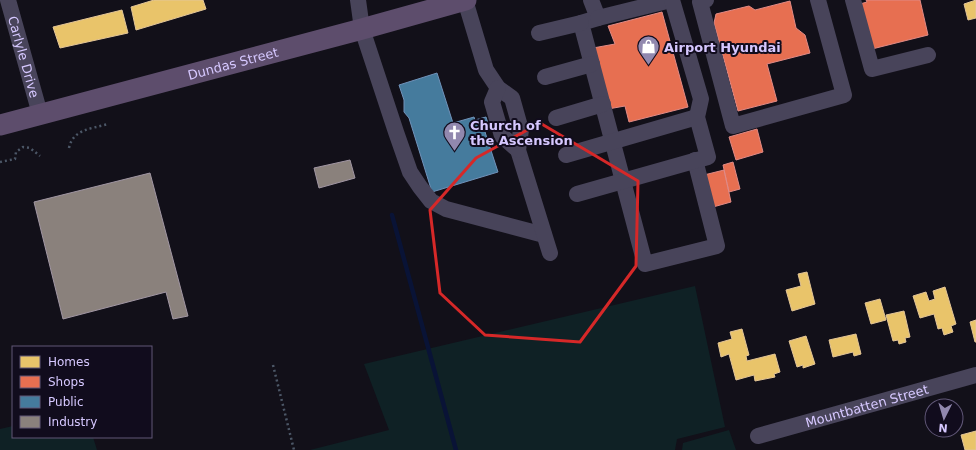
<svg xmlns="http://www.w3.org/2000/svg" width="976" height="450" viewBox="0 0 976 450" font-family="'DejaVu Sans',sans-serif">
<rect width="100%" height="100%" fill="#121019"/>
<path fill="#0f2125" d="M695 286 725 427 677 439 675 450H310L389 430 364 364Z
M13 426V437H93L97 450H0V429Z
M729 430 736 450H682L683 443Z"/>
<path fill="#e9c46a" stroke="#e3c597" d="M154 0H203L206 9 136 30 131 7Z
M976 0V18L968 20 964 4Z
M122 10 128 33 60 48 53 27Z
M807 272 815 304 792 311 786 290 801 286 798 274Z
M945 287 956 324 951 326 953 332 944 335 942 328 938 329 934 314 920 318 913 296 926 292 929 301 935 299 933 291Z
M880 299 886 320 871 324 865 303Z
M904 311 910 337 905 338 906 342 899 344 898 340 893 341 886 315Z
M976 320V342H975L970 322Z
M742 329 749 355 746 356 747 361 775 354 780 372 774 374 775 377 755 381 754 375 736 380 729 354 721 357 718 343 732 339 730 332Z
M856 334 861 354 854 356 853 352 833 357 829 340Z
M806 336 815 364 803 368V365L797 367 789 341Z
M976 431V450H965L961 435Z"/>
<path fill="#e76f51" stroke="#e28a85" d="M866 0H920L928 35 872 49 860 4 867 2Z
M790 1 796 28 805 35 810 53 767 64 777 101 738 111 714 23 716 14 749 6 755 10Z
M662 12 688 107 629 122 625 106 608 109 593 48 615 44 608 26Z
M757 129 763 152 736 160 729 137Z
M733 162 740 189 729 192 723 165Z
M724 170 731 202 713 207 704 175Z"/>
<path fill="#457b9d" stroke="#7092ba" d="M437 73 453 123 474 117 475 120 486 117 490 130 485 132 498 172 432 192 409 118 404 112V100L399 85Z"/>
<path fill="#8a817c" stroke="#a196a3" d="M350 160 355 178 319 188 314 168Z
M150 173 188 316 173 319 166 292 63 319 34 202Z"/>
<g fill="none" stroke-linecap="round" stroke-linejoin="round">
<path stroke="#091336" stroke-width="4.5" d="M392 215 456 450"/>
<path stroke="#4c5767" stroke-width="2.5" stroke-dasharray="2 3" stroke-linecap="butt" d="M69 148C73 129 91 129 108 124
M0 162 15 159 16 152 23 147 30 148 40 156
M273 365 294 450"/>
<g stroke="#48445a" stroke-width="16">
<path id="s1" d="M8 0 40 114"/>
<path d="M358 0 362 29 396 132 410 172 420 187 431 201 446 209 544 235"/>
<path d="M465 0 486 70 498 88 512 98 521 130 518 150 550 253"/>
<path d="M591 0 598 18 581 23 645 264 717 246 695 160"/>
<path d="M706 0 700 2 733 126 844 95 818 0"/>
<path d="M853 0 872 69 928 55"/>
<path d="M598 18 671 0"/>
<path d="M539 33 581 23"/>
<path d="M545 77 592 64"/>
<path d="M498 88 492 102 502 136 518 150"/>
<path d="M556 118 603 104"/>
<path d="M566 155 697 117"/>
<path d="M577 194 708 157 697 117 701 99 672 0"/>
<path id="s2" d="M758 436 976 375"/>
</g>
<path stroke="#5d4d6c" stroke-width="21" id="s3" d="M0 125 362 29 466 0"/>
</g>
<path fill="none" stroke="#d62828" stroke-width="3" stroke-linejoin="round" d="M540 123 638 181 636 266 580 342 485 335 440 293 430 210 476 158Z"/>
<defs>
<symbol id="shop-pin" viewBox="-11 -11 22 30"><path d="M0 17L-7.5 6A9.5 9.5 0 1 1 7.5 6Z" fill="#9188ae" stroke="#110c1d"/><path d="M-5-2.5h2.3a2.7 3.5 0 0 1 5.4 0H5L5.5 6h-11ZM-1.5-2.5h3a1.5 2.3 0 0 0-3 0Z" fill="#fff"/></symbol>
<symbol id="church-pin" viewBox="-11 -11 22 30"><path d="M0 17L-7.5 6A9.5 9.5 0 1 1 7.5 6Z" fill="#9188ae" stroke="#110c1d"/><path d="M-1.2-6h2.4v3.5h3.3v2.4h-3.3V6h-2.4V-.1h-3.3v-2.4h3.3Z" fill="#fff"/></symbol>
</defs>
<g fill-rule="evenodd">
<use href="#shop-pin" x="636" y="34" width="25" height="34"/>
<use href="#church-pin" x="442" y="120" width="25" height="34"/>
</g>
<g text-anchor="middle" stroke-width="4" stroke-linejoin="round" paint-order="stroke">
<g font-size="13" font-weight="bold" fill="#d6c8ff" stroke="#110c1d" text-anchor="start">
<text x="664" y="52">Airport Hyundai</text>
<text x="470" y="130">Church of<tspan x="470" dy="15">the Ascension</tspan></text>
</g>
<g font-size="13" fill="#d6c8ff" stroke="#110c1d">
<text dy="5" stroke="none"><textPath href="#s1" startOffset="59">Carlyle Drive</textPath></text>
<text dy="5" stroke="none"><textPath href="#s3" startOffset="241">Dundas Street</textPath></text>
<text dy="5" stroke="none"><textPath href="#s2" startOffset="113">Mountbatten Street</textPath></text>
</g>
</g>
<rect x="12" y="346" width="140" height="92" fill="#110c1d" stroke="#605777"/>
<rect x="20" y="356" width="20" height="12" fill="#e9c46a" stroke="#605777"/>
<text x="48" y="366" font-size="12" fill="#d6c8ff">Homes</text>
<rect x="20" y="376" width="20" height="12" fill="#e76f51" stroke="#605777"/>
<text x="48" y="386" font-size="12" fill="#d6c8ff">Shops</text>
<rect x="20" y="396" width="20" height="12" fill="#457b9d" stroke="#605777"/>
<text x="48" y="406" font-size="12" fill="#d6c8ff">Public</text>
<rect x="20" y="416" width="20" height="12" fill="#8a817c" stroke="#605777"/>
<text x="48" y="426" font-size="12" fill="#d6c8ff">Industry</text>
<g transform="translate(944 418) rotate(185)"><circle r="19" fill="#110c1d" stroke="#605777"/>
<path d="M0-3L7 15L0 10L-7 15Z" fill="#9188ae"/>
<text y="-6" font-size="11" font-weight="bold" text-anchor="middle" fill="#d6c8ff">N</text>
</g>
</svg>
